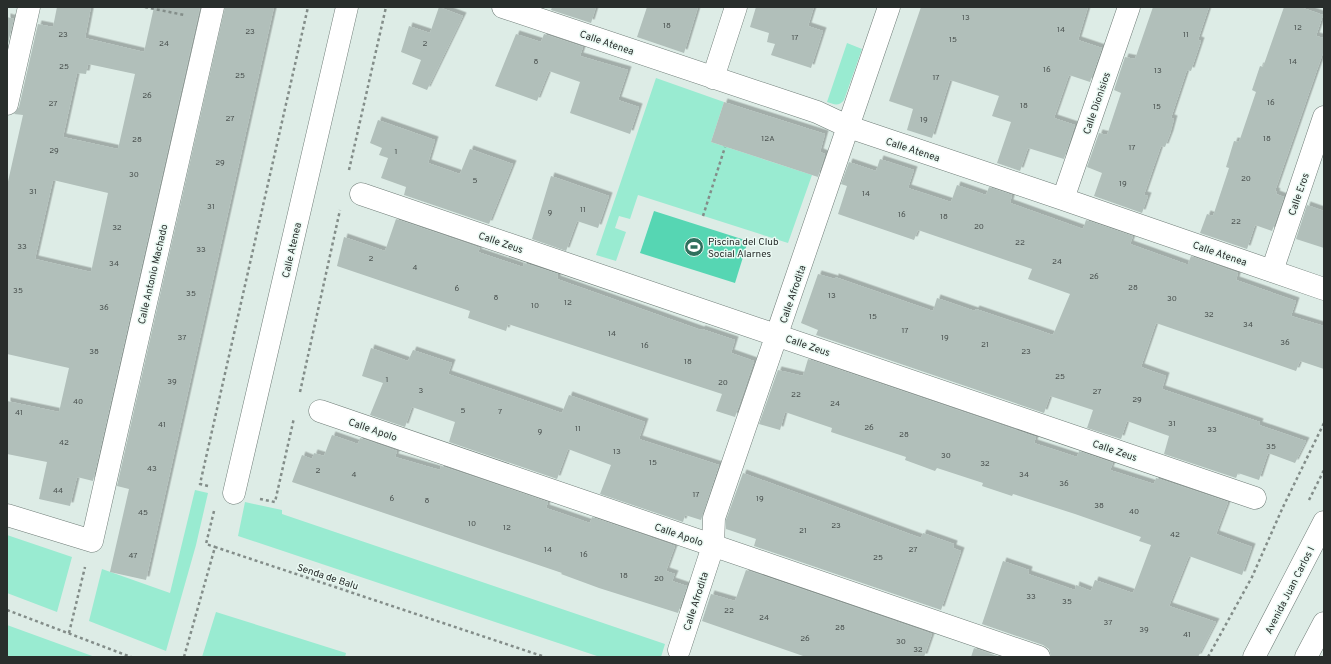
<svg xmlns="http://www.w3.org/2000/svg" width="1331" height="664" viewBox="0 0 1331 664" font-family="Overpass,sans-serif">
<defs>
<filter id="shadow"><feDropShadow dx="3.5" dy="-3.5" stdDeviation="0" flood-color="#0004"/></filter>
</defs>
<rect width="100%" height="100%" fill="#ddece6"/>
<path fill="#99ebd1" d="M847 43 862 49 844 100C839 107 833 104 827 102Z
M656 78 724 102 711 142 812 175 788 243 638 195 630 219 619 216 615 228 626 232 616 261 596 255Z
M195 490 208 493 196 545 166 651 89 621 102 569 170 593Z
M245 502 282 510V514L665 644 661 657H600L238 536Z
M7 535 72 557 57 612 7 593Z
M216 612 346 653 345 657H202Z
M7 625 95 657H7Z"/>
<path fill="#56d6b3" d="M654 211 748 241 735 283 640 253Z"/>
<path fill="#b1bfba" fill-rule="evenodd" filter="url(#shadow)" d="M57 7H91L85 38 144 52 154 7H200L93 481 77 477 70 506 39 499 47 462 7 454V401L59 412 69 368 7 354V186L23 115 14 114 19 107 38 24 53 27ZM88 64 135 74 118 149 63 137 77 73 86 74ZM53 180 108 193 91 272 35 259Z
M225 7H274L146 580 110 572 129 489 117 486Z
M439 7 463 16 427 90 412 84 421 60 401 52 409 26 430 33Z
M552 7H596L591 23 551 10Z
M647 7H698L684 53 637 37Z
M756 7H814L808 26 823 31 811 68 771 55 775 44 767 42 769 33 750 27Z
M921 7H1088L1078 40 1102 48 1090 82 1069 75 1054 118 1075 125 1064 159 1028 148 1020 171 997 163 1011 122 992 116 999 96 950 80 932 138 907 130 913 109 889 101Z
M1153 7H1209L1198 40 1201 41 1191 71 1187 70 1171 118 1174 119 1170 134 1165 147 1161 146 1144 195 1148 196 1142 213 1094 196 1102 173 1087 167 1099 133 1107 135 1121 93 1114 90 1125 57 1135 59Z
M1284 7H1300L1323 15 1316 36 1324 38V50L1275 191 1277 192 1276 194 1284 197 1272 231 1255 225 1247 249 1200 233 1207 214 1213 216 1229 168 1226 167 1234 141 1239 142 1256 92 1252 90 1260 66 1263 67Z
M7 17 14 19 7 47Z
M516 34 541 42 544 34 583 47 580 56 628 70 618 100 639 107 630 134 570 113 580 82 549 71 537 101 495 86Z
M724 102 825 134 820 152 825 154 818 177 711 142Z
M378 120 435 140 428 163 460 174 470 149 513 164 489 224 404 195 406 187 381 178 388 158 379 155 382 148 370 143Z
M880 159 914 170 908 188 951 202 957 185 986 195 989 187 1012 195 1010 203 1083 229 1086 220 1133 236 1130 244 1186 264H1188L1191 256 1238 273 1236 280 1296 301 1291 316 1324 326V369L1300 361 1296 371 1156 323 1141 367 1166 376 1162 389 1260 422 1259 425 1306 441 1295 463 1268 453 1259 480 1238 473 1236 478 1164 454 1169 436 1127 421 1121 439 1087 428 1093 410 1050 396 1044 413 816 335 818 330 801 323 818 274 835 279V277L933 311 937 298 975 311 976 309 1053 335 1070 294 1028 279 1032 269 918 230 914 240 838 214 847 186 841 184 849 162 876 171Z
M551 176 609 196 598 228 577 221 566 251 532 239Z
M1307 205 1324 211V248L1296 239Z
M396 219 480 248 478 252 523 267 524 263 558 274 557 279 701 330 702 329 735 340 731 353 754 361 735 417 716 411 722 394 508 324 506 331 468 318 470 311 337 266 344 237 385 251Z
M371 348 408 361 413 350 452 363 448 374 562 413 569 395 645 422 639 439 719 465 701 520 685 515 683 522 600 494 611 465 568 449 557 479 449 442 455 422 412 407 405 427 370 415 383 383 362 376Z
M808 359 1036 437 1034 443 1077 457 1079 451 1113 463 1110 470 1154 484 1156 478 1228 502 1216 534 1252 547 1242 575 1189 556 1169 606 1216 622 1198 657H1051L1049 649 1043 645 982 624 1003 561 1029 570 1028 574 1075 590 1076 585 1091 591 1095 580 1133 593 1151 545 1139 541 1141 537 1075 514 1013 494 1012 496 982 486 983 483 937 468 935 471 905 460 906 457 831 432 832 428 785 412 780 430 759 424 778 370 803 376Z
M332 435 358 444 360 438 397 451 395 457 440 470 441 466 548 502 546 508 590 523 592 517 675 546 666 571 675 574 672 581 687 586 678 613 599 588 561 574 562 573 292 482 302 455 312 459 314 453 324 456Z
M743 473 921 538 923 533 954 544 953 548 961 551 941 610 754 546 756 539 726 529V520Z
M746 570 932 634 924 657H806L702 621 711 594 735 601Z
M974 648 1000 657H971Z"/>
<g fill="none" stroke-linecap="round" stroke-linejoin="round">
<defs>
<path id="minor" d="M503 7 817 112 849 127 1063 199 1324 289
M713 78 736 7
M7 104 29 7
M361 194 1255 498
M1063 199 1129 7
M1272 271 1324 117
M320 411 1039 657
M234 493 347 7
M7 515 92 541 213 7
M679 650 713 546 714 518 889 7"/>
<path id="major" d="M1254 657 1324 522
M1306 657 1324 623"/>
</defs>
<use href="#minor" stroke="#6f7c77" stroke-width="23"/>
<use href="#major" stroke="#6f7c77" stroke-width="23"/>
<path stroke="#838d89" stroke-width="2.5" stroke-dasharray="3 3" stroke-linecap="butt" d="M145 7 184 15
M349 170 386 7
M703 216 725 147
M300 392 340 210
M208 486 200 484 308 7
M260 499 275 502 294 418
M1309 500 1324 470
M214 511 206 544 215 547
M7 610 131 657
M69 633 85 567
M184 657 215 547 545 657
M1208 657 1252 577 1283 507 1324 423"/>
<use href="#minor" stroke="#fff" stroke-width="22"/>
<use href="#major" stroke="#fff" stroke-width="22"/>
</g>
<defs>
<symbol id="stadium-disc" viewBox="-11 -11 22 22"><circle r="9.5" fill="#2f6f5d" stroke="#eaf9f3"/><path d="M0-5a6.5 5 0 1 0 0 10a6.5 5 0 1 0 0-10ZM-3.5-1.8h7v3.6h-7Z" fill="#fff"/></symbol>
</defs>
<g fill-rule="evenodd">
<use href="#stadium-disc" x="683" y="236" width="22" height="22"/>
</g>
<g text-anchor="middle" stroke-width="3" stroke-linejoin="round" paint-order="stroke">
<g font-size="8" fill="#4b5250">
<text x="966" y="20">13</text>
<text x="667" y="28">18</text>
<text x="1298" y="30">12</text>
<text x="1061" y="32">14</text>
<text x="250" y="34">23</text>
<text x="63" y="37">23</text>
<text x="1186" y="37">11</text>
<text x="795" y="40">17</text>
<text x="953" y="42">15</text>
<text x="164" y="46">24</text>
<text x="425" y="46">2</text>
<text x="536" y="64">8</text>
<text x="1293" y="64">14</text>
<text x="64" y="69">25</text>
<text x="1047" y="72">16</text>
<text x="1158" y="73">13</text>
<text x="240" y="78">25</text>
<text x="936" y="80">17</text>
<text x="147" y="98">26</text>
<text x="1271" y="105">16</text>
<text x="53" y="106">27</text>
<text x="1024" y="108">18</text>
<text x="1157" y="109">15</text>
<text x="230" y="121">27</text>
<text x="924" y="122">19</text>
<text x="768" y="141">12A</text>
<text x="1267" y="141">18</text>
<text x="137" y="142">28</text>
<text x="1132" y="150">17</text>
<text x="54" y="153">29</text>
<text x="396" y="154">1</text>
<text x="220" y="165">29</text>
<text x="134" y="177">30</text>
<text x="1246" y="181">20</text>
<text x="475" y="183">5</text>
<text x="1123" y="186">19</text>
<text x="33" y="194">31</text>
<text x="866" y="196">14</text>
<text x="211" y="209">31</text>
<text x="583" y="212">11</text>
<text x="550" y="215">9</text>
<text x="902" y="217">16</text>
<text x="944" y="219">18</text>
<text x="1236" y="224">22</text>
<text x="979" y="229">20</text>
<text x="117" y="230">32</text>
<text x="1020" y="245">22</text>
<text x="22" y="249">33</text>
<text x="201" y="252">33</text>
<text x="371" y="261">2</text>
<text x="1057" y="264">24</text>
<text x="114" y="266">34</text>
<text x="415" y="270">4</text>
<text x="1094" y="279">26</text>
<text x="1133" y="290">28</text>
<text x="457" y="291">6</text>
<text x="18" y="293">35</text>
<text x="191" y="296">35</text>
<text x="832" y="298">13</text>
<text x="496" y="300">8</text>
<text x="1172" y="301">30</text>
<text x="568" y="305">12</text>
<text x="535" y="308">10</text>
<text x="104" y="310">36</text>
<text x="1209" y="317">32</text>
<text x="873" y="319">15</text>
<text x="1248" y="327">34</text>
<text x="905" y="333">17</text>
<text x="612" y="336">14</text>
<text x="182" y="340">37</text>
<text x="945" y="340">19</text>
<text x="1285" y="345">36</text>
<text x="985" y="347">21</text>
<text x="645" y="348">16</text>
<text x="94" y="354">38</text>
<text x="1026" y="354">23</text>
<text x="688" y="364">18</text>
<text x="1060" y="379">25</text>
<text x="387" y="382">1</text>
<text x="172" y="384">39</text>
<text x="723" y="385">20</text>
<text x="421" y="393">3</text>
<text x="1097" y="394">27</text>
<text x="796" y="397">22</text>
<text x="1137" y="402">29</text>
<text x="78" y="404">40</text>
<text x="835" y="406">24</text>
<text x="463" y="413">5</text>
<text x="500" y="414">7</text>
<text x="19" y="415">41</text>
<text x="1172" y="426">31</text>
<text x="162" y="427">41</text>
<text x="869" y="430">26</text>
<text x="578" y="431">11</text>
<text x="1212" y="432">33</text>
<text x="540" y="434">9</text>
<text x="904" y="437">28</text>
<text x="64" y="445">42</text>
<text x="1271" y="449">35</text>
<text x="617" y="454">13</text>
<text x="946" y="458">30</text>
<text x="653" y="465">15</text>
<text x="985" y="466">32</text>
<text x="152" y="471">43</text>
<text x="318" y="473">2</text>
<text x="354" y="477">4</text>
<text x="1024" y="477">34</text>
<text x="1064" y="486">36</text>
<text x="58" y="493">44</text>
<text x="696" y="497">17</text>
<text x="392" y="501">6</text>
<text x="760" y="501">19</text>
<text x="427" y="503">8</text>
<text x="1099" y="508">38</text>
<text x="1134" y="514">40</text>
<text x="143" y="515">45</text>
<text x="472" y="526">10</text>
<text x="836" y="528">23</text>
<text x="507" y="530">12</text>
<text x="803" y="533">21</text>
<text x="1175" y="537">42</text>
<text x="548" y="552">14</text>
<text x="913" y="552">27</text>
<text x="584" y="557">16</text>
<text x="133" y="558">47</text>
<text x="878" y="560">25</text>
<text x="624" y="578">18</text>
<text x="659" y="581">20</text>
<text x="1031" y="599">33</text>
<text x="1067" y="604">35</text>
<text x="729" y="613">22</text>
<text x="764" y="620">24</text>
<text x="1108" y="625">37</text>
<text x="840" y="630">28</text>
<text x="1144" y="632">39</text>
<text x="1187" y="637">41</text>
<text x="805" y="641">26</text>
<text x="901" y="644">30</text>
<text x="918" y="652">32</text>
</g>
<g font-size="10" fill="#292e2c" stroke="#eaf9f3">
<text transform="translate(607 42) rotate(19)" y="4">Calle Atenea</text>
<text transform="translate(1096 103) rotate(-71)" y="4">Calle Dionisios</text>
<text transform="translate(913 149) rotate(18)" y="4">Calle Atenea</text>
<text transform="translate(1298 194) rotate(-71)" y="4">Calle Eros</text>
<text transform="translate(501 242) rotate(19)" y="4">Calle Zeus</text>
<text transform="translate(291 250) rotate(-77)" y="4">Calle Atenea</text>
<text transform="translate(1220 253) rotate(19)" y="4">Calle Atenea</text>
<text transform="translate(152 274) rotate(-77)" y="4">Calle Antonio Machado</text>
<text transform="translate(792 294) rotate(-71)" y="4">Calle Afrodita</text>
<text transform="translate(808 345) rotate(19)" y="4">Calle Zeus</text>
<text transform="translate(373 429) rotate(19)" y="4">Calle Apolo</text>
<text transform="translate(1115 450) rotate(19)" y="4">Calle Zeus</text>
<text transform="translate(679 534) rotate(19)" y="4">Calle Apolo</text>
<text transform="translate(328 576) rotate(18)" y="4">Senda de Balu</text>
<text transform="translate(1289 590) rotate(-63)" y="4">Avenida Juan Carlos I</text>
<text transform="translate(695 601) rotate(-72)" y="4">Calle Afrodita</text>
</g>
<g font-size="10" fill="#292e2c" stroke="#eaf9f3" text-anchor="start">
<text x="708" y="245">Piscina del Club<tspan x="708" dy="12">Social Alarnes</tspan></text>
</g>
</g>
<rect width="1331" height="664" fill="none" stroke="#292e2c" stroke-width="16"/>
</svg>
